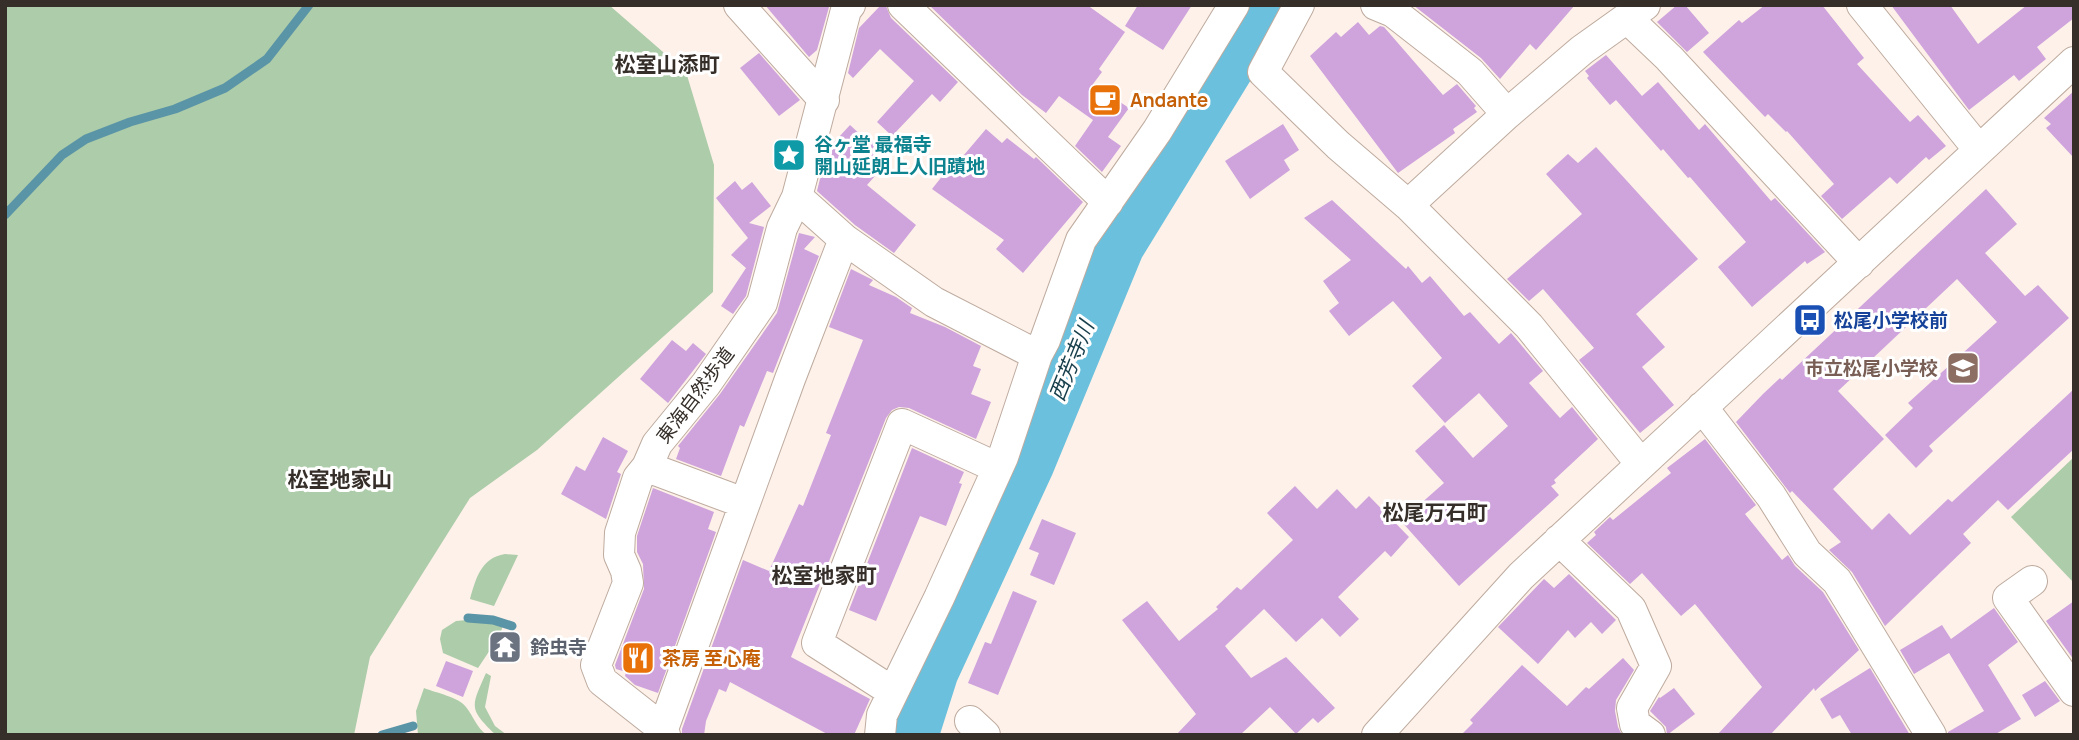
<svg xmlns="http://www.w3.org/2000/svg" width="2079" height="740" viewBox="0 0 2079 740" font-family="Manrope,'Noto Sans JP',sans-serif">
<rect width="100%" height="100%" fill="#fdf1e9"/>
<path fill="#adcca9" d="M5 5H609L686 72 714 165 713 292 537 450 470 498 370 657 354 735H5Z
M2074 457V581L2073 582 2011 517Z
M505 554 518 555 494 606 470 599C476 578 481 558 505 554Z
M467 620 493 621 503 625 500 635 478 668 443 653 440 639 442 630 456 621Z
M486 673 491 676 485 707 495 726 507 735H496C468 708 471 707 486 673Z
M424 688C436 693 459 697 466 707 474 717 476 727 487 735H418L416 711Z"/>
<g fill="none" stroke-linecap="round" stroke-linejoin="round">
<path stroke="#5a94a7" stroke-width="9" d="M5 215 62 155 86 139 130 122 175 109 225 88 267 59 309 5
M468 618 493 620 512 626
M382 735 413 726"/>
<path stroke="#6ac0dd" stroke-width="51" d="M913 735 933 672 1029 464 1119 246 1267 5"/>
</g>
<path fill="#cfa3dc" d="M765 5H827L829 7 817 50 809 57Z
M881 5 886 6 891 18 958 82 940 102 932 94 892 136 877 122 914 81 880 49 853 78 848 73 859 28Z
M929 5H1087L1125 32 1099 69 1102 72 1093 84 1129 108 1108 137 1121 146 1102 172 1075 146 1093 120 1059 96 1046 113 1022 95Z
M1138 5H1192L1163 50 1125 26Z
M1413 5H1575L1536 50 1530 44 1500 79 1481 58Z
M1677 5H1685L1709 33 1687 52 1657 22Z
M1765 5H1822L1864 58 1857 64 1910 122 1918 115 1946 146 1929 160 1926 157 1897 184 1890 177 1842 219 1821 196 1834 184 1787 131 1786 132 1768 114 1765 117 1703 52 1739 20 1742 23Z
M1891 5H1950L1978 44 2027 5H2074V18L2037 47 2046 59 2019 81 2014 75 1969 110Z
M1358 22 1369 35 1380 26 1384 27 1443 95 1457 84 1476 106 1474 108 1477 112 1453 129 1455 133 1398 173 1310 56 1336 32 1341 37Z
M759 53 800 100 779 116 740 68Z
M1606 55 1642 96 1658 82 1699 130 1705 124 1771 201 1775 198 1825 252 1807 264 1805 261 1752 307 1718 267 1746 242 1690 177 1688 178 1663 149 1661 151 1616 100 1610 105 1587 78 1589 76 1585 71Z
M2074 91V158L2046 128 2051 124 2044 118Z
M1283 124 1299 150 1284 160 1290 170 1250 199 1225 161Z
M850 125 863 137 865 134 891 158 867 185 916 225 894 253 855 225 817 191 827 150Z
M986 129 1002 143 1007 138 1034 159 1036 157 1083 202 1023 273 996 249 1004 240 932 189 955 160 958 162Z
M1596 147 1698 259 1636 314 1665 347 1642 367 1674 405 1640 433 1579 360 1594 348 1543 289 1529 301 1507 279 1582 214 1546 174 1568 154 1578 163Z
M735 181 742 190 752 182 771 206 749 223 764 227 746 296 733 314 721 306 746 268 731 255 748 238 716 198Z
M1986 189 2017 224 1985 253 2025 296 2038 285 2069 318 1929 446 1933 451 1916 468 1885 435 1913 408 1908 403 1997 322 1957 279 1838 391 1884 439 1833 489 1872 530 1889 513 1910 535 1948 499 1952 502 2074 389V449L2008 510 1998 500 1963 534 1971 543 1885 626 1852 572 1829 550 1841 542 1792 491 1790 493 1736 422 1763 394 1780 378 1782 380Z
M1332 200 1406 269 1408 266 1422 283 1430 276 1464 316 1470 312 1499 344 1511 333 1543 371 1529 383 1560 418 1572 407 1598 439 1554 480 1556 483 1551 486 1559 495 1459 586 1401 521 1444 483 1415 451 1444 425 1473 458 1508 426 1479 393 1445 423 1412 386 1442 358 1393 301 1349 336 1329 311 1339 303 1323 281 1351 260 1304 218Z
M799 233 815 237 804 249 819 256 773 373 767 371 744 427 740 425 721 476 676 459 680 448 678 446 720 394 777 313Z
M851 269 873 280 869 285 896 297 912 308 910 313 945 327 981 346 973 366 981 369 971 394 991 402 976 439 909 408 899 407 892 410 886 418 791 657 870 699 854 735H829L730 682 726 692 719 689 706 721 704 735H682V729L743 560 769 571 799 504 803 506 831 435 826 433 863 340 829 327Z
M672 340 686 351 693 343 706 354 668 403 640 379Z
M603 437 628 451 617 472 621 474 606 519 561 494 576 466 585 471Z
M1705 439 1756 505 1745 514 1782 560 1788 555 1795 566 1823 592 1859 650 1815 691 1814 688 1770 735H1717L1762 687 1695 604 1681 616 1642 573 1630 584 1587 543 1596 535 1594 532 1610 517 1613 520 1661 481 1671 473 1667 468Z
M912 448 964 472 959 483 962 484 946 526 920 516 876 621 849 610Z
M1295 486 1317 509 1337 489 1356 509 1369 496 1409 537 1391 557 1385 551 1338 597 1359 619 1340 637 1322 618 1296 642 1264 609 1225 646 1251 678 1286 657 1335 708 1318 723 1313 718 1296 734 1270 707 1240 735H1176L1196 714 1122 620 1147 601 1179 641 1218 609 1216 607 1237 587 1241 590 1293 540 1267 513Z
M653 488 714 512 708 529 716 532 658 693 635 685 625 676 626 672 616 669 615 665 644 589 643 564 637 552V536Z
M1042 519 1076 533 1054 585 1030 575 1039 553 1029 549Z
M1569 574 1616 620 1602 634 1591 622 1575 638 1568 630 1538 664 1498 627 1544 579 1554 588Z
M1013 591 1037 601 998 695 968 683 985 642 991 644Z
M2074 601V660L2046 621Z
M1994 608 2018 642 1988 665 2021 719 1994 735H1948V732L1984 711 1949 653 1914 674 1900 650 1942 625 1951 639Z
M1623 658 1634 670 1616 700 1615 711 1618 727 1622 735H1461L1473 723 1470 720 1522 665 1567 706 1586 687 1589 689Z
M446 661 473 671 463 697 436 686Z
M1870 668 1910 735H1852L1840 715 1832 719 1820 699Z
M2045 681 2060 701 2035 717 2022 695Z
M1674 688 1695 714 1667 735 1666 727 1650 711 1659 697 1660 698Z"/>
<g fill="none" stroke-linecap="round" stroke-linejoin="round">
<defs>
<path id="minor" d="M739 5 824 100
M850 5 846 10 797 197 844 239 934 302 1037 355
M903 5 1108 202
M1299 5 1263 72 1338 145 1408 205 1529 326 1641 464
M1376 5 1393 12 1470 72 1507 114 1582 50 1645 5
M1862 5 1979 150
M1628 19 1669 58 1859 263
M1408 205 1507 114
M1702 407 1771 496 1807 553 1837 581 1931 735
M647 467 744 503
M1559 540 1631 609 1656 666 1632 708 1635 724 1650 735
M2032 581 2008 598 2074 691
M893 692 817 643 902 424 998 468
M970 721 985 735
M663 729 602 681 596 665 628 583 626 571 619 555 620 533 638 478 647 467 657 444 706 384 762 303 782 228 797 197
M665 735 663 729 790 379 844 239
M880 735 882 715 939 598 1003 457 1037 355 1045 340 1081 240 1157 131 1234 5
M1377 735 1521 576 2074 62"/>
</defs>
<use href="#minor" stroke="#beab9f" stroke-width="32"/>
<use href="#minor" stroke="#fff" stroke-width="30"/>
</g>
<defs>
<symbol id="cafe-square" viewBox="-11 -11 22 22"><rect x="-9" y="-9" width="18" height="18" rx="4" fill="#e8710a" stroke="#fff"/><path d="M-5.5-4.5H6V0H3Q3 3.5 0 3.5H-2.5Q-5.5 3.5-5.5 0ZM3-3.2v2h1.7v-2ZM-6 4.5H4V6H-6Z" fill="#fff"/></symbol>
<symbol id="sight-square" viewBox="-11 -11 22 22"><rect x="-9" y="-9" width="18" height="18" rx="4" fill="#0f9aa8" stroke="#fff"/><path d="M0-6L1.8-2.2L6-1.7L2.9 1.2L3.7 5.4L0 3.3L-3.7 5.4L-2.9 1.2L-6-1.7L-1.8-2.2Z" fill="#fff"/></symbol>
<symbol id="bus-square" viewBox="-11 -11 22 22"><rect x="-9" y="-9" width="18" height="18" rx="4" fill="#1a4fb4" stroke="#fff"/><path d="M-5-6H5V4H4V6H2V4H-2V6H-4V4H-5ZM-3.5-4V0h7V-4ZM-3.5 1.2v1.5H-2V1.2ZM2 1.2v1.5H3.5V1.2Z" fill="#fff"/></symbol>
<symbol id="school-square" viewBox="-11 -11 22 22"><rect x="-9" y="-9" width="18" height="18" rx="4" fill="#8d6e63" stroke="#fff"/><path d="M0-5L7-2L0 1L-7-2ZM-4 1L0 2.5L4 1V4Q0 6-4 4Z" fill="#fff"/></symbol>
<symbol id="temple-square" viewBox="-11 -11 22 22"><rect x="-9" y="-9" width="18" height="18" rx="4" fill="#6b7280" stroke="#fff"/><path d="M0-6L5-2H3V0L6.5 2.5H4V6H1.5V3h-3V6H-4V2.5H-6.5L-3 0V-2H-5Z" fill="#fff"/></symbol>
<symbol id="restaurant-square" viewBox="-11 -11 22 22"><rect x="-9" y="-9" width="18" height="18" rx="4" fill="#e8710a" stroke="#fff"/><path d="M-5-6h1v4h1v-4h1v4h1v-4h1v5L-1.5 .5V6h-2V.5L-5-1ZM5-6V6H3V1.5H1.5Q1.5-4 5-6Z" fill="#fff"/></symbol>
</defs>
<g fill-rule="evenodd">
<use href="#cafe-square" x="1086" y="81" width="38" height="38"/>
<use href="#sight-square" x="770" y="136" width="38" height="38"/>
<use href="#bus-square" x="1791" y="301" width="38" height="38"/>
<use href="#school-square" x="1944" y="349" width="38" height="38"/>
<use href="#temple-square" x="486" y="628" width="38" height="38"/>
<use href="#restaurant-square" x="619" y="639" width="38" height="38"/>
</g>
<g text-anchor="middle" stroke-width="6" stroke-linejoin="round" paint-order="stroke">
<g font-size="19" font-weight="bold" fill="#c56008" stroke="#fff" text-anchor="start">
<text x="1130" y="107">Andante</text>
<text x="662" y="665">茶房 至心庵</text>
</g>
<g font-size="19" font-weight="bold" fill="#0d838f" stroke="#fff" text-anchor="start">
<text x="814" y="151">谷ヶ堂 最福寺<tspan x="814" dy="22">開山延朗上人旧蹟地</tspan></text>
</g>
<g font-size="19" font-weight="bold" fill="#164399" stroke="#fff" text-anchor="start">
<text x="1834" y="327">松尾小学校前</text>
</g>
<g font-size="19" font-weight="bold" fill="#785e54" stroke="#fff" text-anchor="end">
<text x="1938" y="375">市立松尾小学校</text>
</g>
<g font-size="19" fill="#352e29" stroke="#fff">
<text transform="translate(695 395) rotate(-53)" y="7">東海自然歩道</text>
</g>
<g font-size="19" font-weight="bold" fill="#5b616d" stroke="#fff" text-anchor="start">
<text x="530" y="654">鈴虫寺</text>
</g>
<g font-size="21" font-weight="bold" fill="#352e29" stroke="#fff">
<text x="667" y="72">松室山添町</text>
<text x="340" y="487">松室地家山</text>
<text x="1435" y="520">松尾万石町</text>
<text x="824" y="583">松室地家町</text>
</g>
<g font-size="21" font-style="italic" fill="#173e4b" stroke="#fff">
<text transform="translate(1072 361) rotate(-68)" y="7">西芳寺川</text>
</g>
</g>
<rect width="2079" height="740" fill="none" stroke="#352e29" stroke-width="14"/>
</svg>
